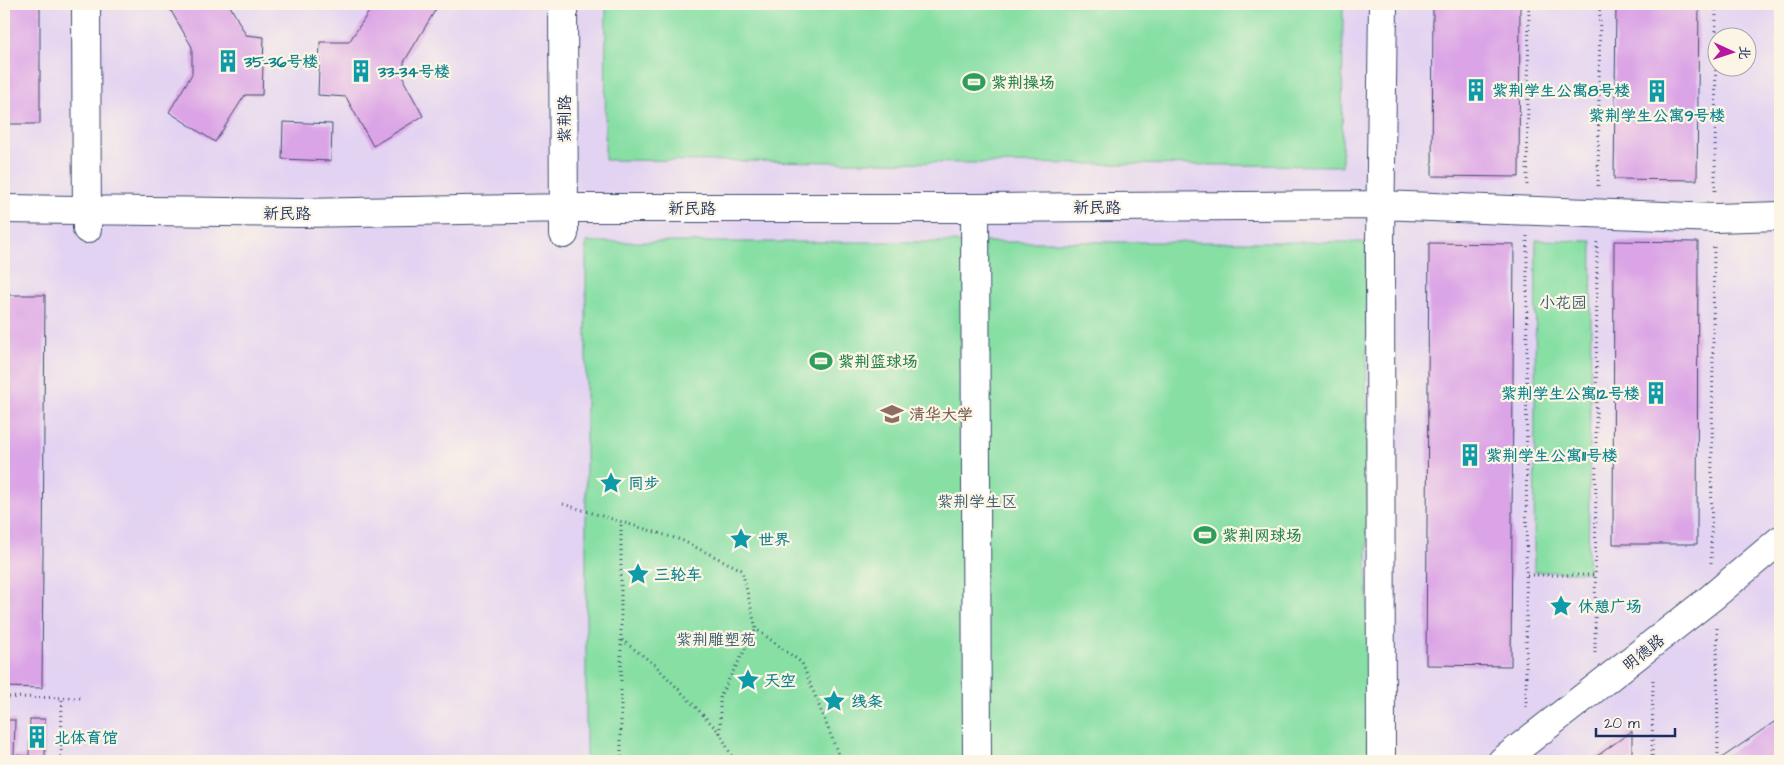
<svg xmlns="http://www.w3.org/2000/svg" width="1784" height="765" viewBox="0 0 1784 765" font-family="'Architects Daughter','LXGW WenKai TC',sans-serif">
<rect width="100%" height="100%" fill="#fcf5e5"/>
<filter id="ink" filterUnits="userSpaceOnUse"><feTurbulence type="fractalNoise" baseFrequency=".02" numOctaves="2"/><feDisplacementMap in="SourceGraphic" scale="10" xChannelSelector="R" yChannelSelector="G"/><feConvolveMatrix kernelMatrix="1 2 1 2 8 2 1 2 1" color-interpolation-filters="sRGB"/></filter>
<filter id="wash" filterUnits="userSpaceOnUse"><feTurbulence type="fractalNoise" baseFrequency=".0096" numOctaves="4" result="noise"/><feDisplacementMap in="SourceGraphic" scale="20" xChannelSelector="R" yChannelSelector="G"/><feGaussianBlur stdDeviation="1.12" result="paint"/><feColorMatrix in="noise" values="0 0 0 0 0 0 0 0 0 0 0 0 0 0 0 0 0 1.4 0 .05"/><feComposite in="paint" operator="in"/></filter>
<g filter="url(#wash)">
<rect width="100%" height="100%" fill="#f0e7ca"/>
<path fill="#e3d3f2" fill-rule="evenodd" d="M4 4H1780V761H4ZM1716 38H1746V68H1716Z"/>
<path fill="#87dfa4" stroke="#518781" d="M606 4H1343L1342 166 605 160Z
M1536 240 1592 241 1588 572H1534Z
M586 242H1366L1368 761H586Z"/>
<g id="blocks">
<path fill="#dba4e6" d="M4 4H40V124H4Z
M167 4H229L246 35 264 37 262 95H245L215 142 169 112 192 74V47Z
M374 4H439L404 62V81L423 116 373 146 346 97 318 95 320 42H349Z
M1433 4H1520L1519 177 1432 176Z
M1616 4H1699L1697 180 1614 179Z
M283 122 332 124 331 161 282 159Z
M1614 241 1698 242 1697 544H1613Z
M1429 243 1514 244 1511 666 1426 665Z
M4 295H45L42 688 4 687Z
M1780 718V761H1717Z
M30 719H45V761H4V720H15L14 755 29 756Z
M1632 731V761H1590Z"/>
</g>
</g>
<g filter="url(#ink)">
<use href="#blocks" fill-opacity="0" stroke="#3b4b6e" stroke-width="1"/>
<g fill="none" stroke-linecap="round" stroke-linejoin="round">
<defs>
<path id="minor" d="M86 4 87 229
M563 4 564 234
M975 208 977 761
M4 209 301 213 565 208H975L1381 205 1715 218 1780 216
M1381 761 1380 244 1383 4
M1502 761 1711 598 1780 540"/>
</defs>
<use href="#minor" stroke="#3b4b6e" stroke-width="30"/>
<path stroke="#3b4b6e" stroke-width="3" stroke-dasharray="1 4" stroke-linecap="butt" d="M1527 185 1529 4
M1598 186 1600 4
M1779 190 1780 111
M1715 191 1716 4
M1779 242V513
M563 504 681 540 742 570 756 629 802 663 841 761
M1711 563 1714 244
M1527 575H1595
M1717 628 1718 760
M622 640 654 664 687 698 720 733 734 761
M1595 653 1597 240
M4 697 84 698
M1526 707 1527 236
M720 733V696L756 629
M61 761 62 698
M621 761V521
M1652 761 1653 677"/>
<use href="#minor" stroke="#fff" stroke-width="28"/>
</g>
</g>
<defs>
<symbol id="building-bare" viewBox="-9 -9 18 18"><path d="M-4-6H4V6H1V3H-1V6H-4ZM-2.5-4.3h1.7v1.8h-1.7ZM.8-4.3h1.7v1.8H.8ZM-2.5-1h1.7V.8h-1.7ZM.8-1h1.7V.8H.8Z" fill="#0f9aa8" stroke="#fcf5e5" stroke-width="2.5" paint-order="stroke"/></symbol>
<symbol id="stadium-bare" viewBox="-9 -9 18 18"><path d="M0-5a6.5 5 0 1 0 0 10a6.5 5 0 1 0 0-10ZM-3.5-1.8h7v3.6h-7Z" fill="#2e9e5b" stroke="#fcf5e5" stroke-width="2.5" paint-order="stroke"/></symbol>
<symbol id="university-bare" viewBox="-9 -9 18 18"><path d="M0-5L7-2L0 1L-7-2ZM-4 1L0 2.5L4 1V4Q0 6-4 4Z" fill="#8d6e63" stroke="#fcf5e5" stroke-width="2.5" paint-order="stroke"/></symbol>
<symbol id="sight-bare" viewBox="-9 -9 18 18"><path d="M0-6L1.8-2.2L6-1.7L2.9 1.2L3.7 5.4L0 3.3L-3.7 5.4L-2.9 1.2L-6-1.7L-1.8-2.2Z" fill="#0f9aa8" stroke="#fcf5e5" stroke-width="2.5" paint-order="stroke"/></symbol>
</defs>
<g fill-rule="evenodd">
<use href="#building-bare" x="212" y="45" width="32" height="32"/>
<use href="#building-bare" x="345" y="55" width="32" height="32"/>
<use href="#stadium-bare" x="958" y="66" width="32" height="32"/>
<use href="#building-bare" x="1460" y="74" width="32" height="32"/>
<use href="#building-bare" x="1641" y="75" width="32" height="32"/>
<use href="#stadium-bare" x="805" y="345" width="32" height="32"/>
<use href="#building-bare" x="1640" y="377" width="32" height="32"/>
<use href="#university-bare" x="876" y="398" width="32" height="32"/>
<use href="#building-bare" x="1454" y="439" width="32" height="32"/>
<use href="#sight-bare" x="595" y="467" width="32" height="32"/>
<use href="#stadium-bare" x="1189" y="519" width="32" height="32"/>
<use href="#sight-bare" x="725" y="523" width="32" height="32"/>
<use href="#sight-bare" x="622" y="558" width="32" height="32"/>
<use href="#sight-bare" x="1545" y="590" width="32" height="32"/>
<use href="#sight-bare" x="732" y="664" width="32" height="32"/>
<use href="#sight-bare" x="818" y="685" width="32" height="32"/>
<use href="#building-bare" x="21" y="721" width="32" height="32"/>
</g>
<g text-anchor="middle" stroke-width="4.5" stroke-linejoin="round" paint-order="stroke">
<g font-size="16" font-weight="bold" fill="#0d838f" stroke="#fcf5e5" text-anchor="start">
<text x="244" y="67">35-36号楼</text>
<text x="378" y="77">33-34号楼</text>
<text x="1492" y="96">紫荆学生公寓8号楼</text>
<text x="1657" y="121" text-anchor="middle">紫荆学生公寓9号楼</text>
<text x="1640" y="399" text-anchor="end">紫荆学生公寓12号楼</text>
<text x="1486" y="461">紫荆学生公寓11号楼</text>
<text x="628" y="489">同步</text>
<text x="758" y="545">世界</text>
<text x="654" y="580">三轮车</text>
<text x="1578" y="612">休憩广场</text>
<text x="764" y="686">天空</text>
<text x="851" y="707">线条</text>
<text x="54" y="743">北体育馆</text>
</g>
<g font-size="16" font-weight="bold" fill="#27864d" stroke="#fcf5e5" text-anchor="start">
<text x="991" y="88">紫荆操场</text>
<text x="838" y="367">紫荆篮球场</text>
<text x="1222" y="541">紫荆网球场</text>
</g>
<g font-size="16" fill="#1b2f5e" stroke="#fcf5e5">
<text transform="translate(564 119) rotate(-90)" y="6">紫荆路</text>
<text x="1097" y="213">新民路</text>
<text x="692" y="214">新民路</text>
<text x="287" y="219">新民路</text>
<text transform="translate(1643 652) rotate(-38)" y="6">明德路</text>
</g>
<g font-size="16" fill="#365b70" stroke="#fcf5e5">
<text x="1563" y="308">小花园</text>
<text x="977" y="507">紫荆学生区</text>
<text x="716" y="645">紫荆雕塑苑</text>
</g>
<g font-size="16" font-weight="bold" fill="#785e54" stroke="#fcf5e5" text-anchor="start">
<text x="909" y="420">清华大学</text>
</g>
</g>
<rect width="1784" height="765" fill="none" stroke="#fcf5e5" stroke-width="20"/>
<g transform="translate(1732 52) rotate(93)"><circle r="24" fill="#fcf5e5" stroke="#a2a6af"/>
<path d="M0-4L9 19L0 12L-9 19Z" fill="#b5179e"/>
<text y="-8" font-size="14" font-weight="bold" text-anchor="middle" fill="#1b2f5e">北</text>
</g>
<path d="M1596 728v8h79v-8" fill="none" stroke="#1b2f5e" stroke-width="2.5"/>
<text x="1604" y="728" font-size="15" fill="#1b2f5e" stroke="#fcf5e5" stroke-width="4" paint-order="stroke">20 m</text>
</svg>
